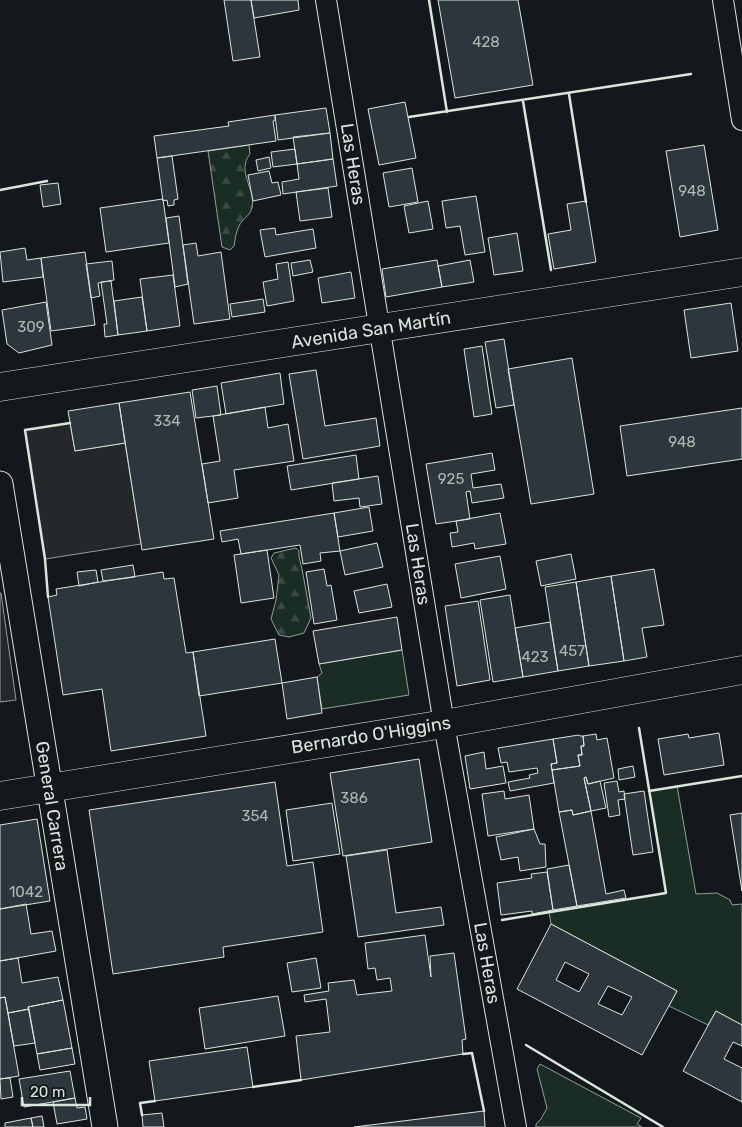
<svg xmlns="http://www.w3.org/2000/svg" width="742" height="1127" viewBox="0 0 742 1127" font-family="Rubik,sans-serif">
<defs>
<pattern id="forest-firs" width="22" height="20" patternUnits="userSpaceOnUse" patternTransform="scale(1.25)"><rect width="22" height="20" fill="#1a2d24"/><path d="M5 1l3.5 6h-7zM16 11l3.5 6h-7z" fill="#3b4b43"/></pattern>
</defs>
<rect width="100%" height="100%" fill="#14181c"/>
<path fill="#1a2d24" stroke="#939e99" d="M402 650 409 695 322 709 317 677 322 673 319 664Z
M677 786 696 894 717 893 730 900 732 905 742 904V1025L716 1011 708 1025 669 1006 677 991 551 924 549 912 666 893 649 791Z
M540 1064 641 1118 637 1124 642 1127H536V1124L541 1119 547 1108 537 1069Z"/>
<path fill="url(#forest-firs)" stroke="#939e99" d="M249 145 250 154C236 172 256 188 252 208 250 216 242 219 239 226 236 232 235 240 234 246L230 250 222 247 208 151Z
M296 548 299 551V557L302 569 311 618 304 633 289 637 279 635 271 619 276 600 279 575 271 558 274 553Z"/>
<path fill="#24282b" stroke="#939e99" d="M70 423 75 451 125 443 141 544 45 559 25 430Z
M0 593H1L16 700 0 702Z"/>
<path fill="#2c363c" stroke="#d8e6dc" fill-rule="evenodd" d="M224 0H251L260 57 233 61Z
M251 0H298L299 10 254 18Z
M438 0H518L533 85 455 98Z
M405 102 416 158 379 165 368 109Z
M326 108 330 133 278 140 275 115Z
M275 115V120L273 121 276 141 157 158 154 136 229 126 228 122Z
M330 133 333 159 297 164 293 137Z
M704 145 718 230 680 237 666 151Z
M295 149 297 164 273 167 271 152Z
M172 156 178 199 174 200V205L168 206 167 200 163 201 157 158Z
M269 157 271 168 258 171 256 160Z
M333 159 337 186 283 194 282 182 299 179 297 164Z
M412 168 418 202 389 207 383 173Z
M269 171 272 183 278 182 281 195 253 201 248 175Z
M58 183 61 204 43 207 40 185Z
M328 188 332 217 300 221 296 192Z
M476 196 485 252 465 255 460 226 446 228 442 201Z
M163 199 169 243 106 252 100 208Z
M428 201 433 229 409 233 404 206Z
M586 201 596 262 554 269 548 234 571 230 567 204Z
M179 216 188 284 175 287 166 218Z
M275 228 276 235 313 229 316 248 265 257 260 230Z
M517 233 523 271 494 275 488 238Z
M196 243 198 256 221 252 230 319 194 324 183 245Z
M25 248 27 260 41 258 43 277 3 282 0 252Z
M85 252 95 325 51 331 41 258Z
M310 260 313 272 293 276 291 263Z
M437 260 442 287 386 297 382 269Z
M470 260 474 282 442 287 438 266Z
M112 261 114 280 98 283 100 296 91 298 86 264Z
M288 262 294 301 267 306 263 282 278 279 276 264Z
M351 272 355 298 322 303 318 278Z
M173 275 180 326 147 331 140 279Z
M111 281 118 335 105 337 104 324H107L101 282Z
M142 297 147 331 118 335 114 301Z
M263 299 265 312 232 317 230 304Z
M46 302 52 345 19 353 7 344 2 310Z
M731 303 738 351 691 358 684 310Z
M504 339 514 405 496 408 485 342Z
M482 346 492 414 474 417 464 349Z
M572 358 594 494 531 504 508 369Z
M316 370 325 426 376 418 380 446 303 459 289 374Z
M280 373 284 404 226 414 221 383Z
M217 386 221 415 196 418 192 390Z
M190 392 214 539 142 550 119 403Z
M119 403 125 443 75 451 68 411Z
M265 407 268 428 288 424 294 461 234 470 238 498 208 503 202 464 220 461 213 416Z
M742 408V459L627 476 620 426Z
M492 453 495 470 471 474 473 488 501 484 504 498 472 503 470 491 466 492 470 519 436 524 426 464Z
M356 455 359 479 291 490 287 466Z
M378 476 382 504 360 507 359 498 334 501 332 483Z
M369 507 373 531 338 537 334 513Z
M334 513 340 551 320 553 321 561 303 564 300 545 241 554 238 539 222 542 220 531Z
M500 513 506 544 475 549 474 543 452 547 450 533 458 532 456 521Z
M377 543 383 567 345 575 340 551Z
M267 550 274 598 241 603 234 555Z
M571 554 576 579 541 586 536 561Z
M500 556 506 589 461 598 455 564Z
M133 565 135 577 103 581 101 570Z
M324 569 327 586 331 585 337 620 314 624 306 572Z
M654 569 664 625 642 628 647 657 624 661 611 576Z
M96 570 98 582 79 586 77 572Z
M163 572 164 579 174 578 186 653 193 652 206 736 111 751 102 689 63 695 48 597 57 595 56 589Z
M611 576 624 661 589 666 576 582Z
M576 582 589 666 558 671 545 587Z
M387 584 392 607 359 613 354 591Z
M510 595 523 677 493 682 480 600Z
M478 601 490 680 457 686 445 606Z
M397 617 402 650 319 664 313 631Z
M550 622 558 671 523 677 515 628Z
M275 639 282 683 199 696 193 652Z
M317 677 322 713 287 719 282 683Z
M719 733 724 765 664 775 658 739 688 734 689 738Z
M596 734 597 740 607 738 614 778 588 784 586 777 584 778 591 811 573 815 572 810 559 812 552 770 580 766 578 755H582L581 746H584L583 736Z
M579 735 580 736H583L584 746H581L582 755H578L580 766 552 770 551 764 557 763 553 739Z
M553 739 557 763 551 764 554 783 510 791 508 782 530 778 529 775 538 773 537 768 509 772 507 762 501 763 498 748Z
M484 752 486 769 503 766 506 783 470 789 465 756Z
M419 759 432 842 343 856 330 773Z
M633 766 635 777 619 780 618 769Z
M586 777 588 784 600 781 606 808 591 811 584 778Z
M617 781 619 792 624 791 625 799 618 800 620 815 609 817 604 783Z
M275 782 287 866 313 862 323 932 223 947 224 957 113 974 89 810Z
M504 791 505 799 529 795 534 829 488 836 482 794Z
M644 791 653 852 633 855 624 794Z
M332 803 340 854 293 861 286 810Z
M572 810 573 815 591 811 606 894 624 890 626 898 577 906 559 812Z
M742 813V891L730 815Z
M37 819 50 901 0 909V825Z
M534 829 540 844H545L546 867 520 871 518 857 501 860 496 837Z
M387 850 396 913 441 907 444 925 358 937 346 856Z
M569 865 577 906 553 910 547 869Z
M547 872 553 910 532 914V911L501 915 497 883 532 878 531 874Z
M26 904 31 934 52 931 56 951 0 961V909Z
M551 924 677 991 642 1055 517 989ZM565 962 589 974 579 992 556 980ZM608 986 632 997 622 1015 598 1004Z
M425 935 431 977 430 956 454 953 466 1039 462 1040 463 1054 301 1080 296 1036 330 1032 326 999 305 1002 304 995 329 991 328 983 354 980 357 995 392 991 390 978 377 980 375 968 368 969 365 943Z
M18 958 22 983 58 977 63 1000 28 1007 29 1009 8 1013 5 997 0 998V961Z
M316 958 321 988 292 992 287 963Z
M278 996 285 1036 205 1049 199 1008Z
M5 997 19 1076 0 1079V998Z
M63 1000 72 1048 37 1054 28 1007Z
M29 1009 35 1043 14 1046 8 1013Z
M716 1011 742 1025V1046L733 1042 724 1059 742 1068V1102L683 1071Z
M247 1047 253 1087 155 1101 149 1061Z
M72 1048 75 1064 40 1070 37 1054Z
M70 1071 75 1098 24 1107 19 1079Z
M10 1078 13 1097 1 1099 0 1079Z
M75 1098 77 1108 85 1107 87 1119 57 1124 53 1102Z
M484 1111 485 1127H354Z
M162 1113 164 1127H143L142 1115Z
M42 1116 44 1127H33L31 1118Z
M31 1118 33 1127H5V1123Z"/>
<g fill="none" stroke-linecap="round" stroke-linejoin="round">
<defs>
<path id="minor" d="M326 0 444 724 516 1127
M723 0 742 120"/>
<path id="tertiary" d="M0 484 105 1127"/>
<path id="secondary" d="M0 387 742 272
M0 796 444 724 742 670"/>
</defs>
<use href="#minor" stroke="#d8e6dc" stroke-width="22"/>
<use href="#tertiary" stroke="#d8e6dc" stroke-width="27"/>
<use href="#secondary" stroke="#d8e6dc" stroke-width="29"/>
<use href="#minor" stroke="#14181c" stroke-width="20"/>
<use href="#tertiary" stroke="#14181c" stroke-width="25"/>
<use href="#secondary" stroke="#14181c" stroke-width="28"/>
<path stroke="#d8e6dc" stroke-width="2.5" d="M429 0 447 112
M569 94 586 202
M523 101 551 270
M409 117 691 74
M0 190 47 181
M48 597 45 559 25 430 70 423
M649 791 742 776
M502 920 666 893 639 728
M526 1045 663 1127
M463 1054 472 1053 484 1111
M253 1087 301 1080
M142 1115 140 1103 155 1101"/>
</g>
<g text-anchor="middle" stroke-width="4" stroke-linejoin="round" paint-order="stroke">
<g font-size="15" fill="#adbab4">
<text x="486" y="47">428</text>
<text x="692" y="196">948</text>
<text x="31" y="332">309</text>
<text x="167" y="426">334</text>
<text x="682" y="447">948</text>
<text x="451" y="484">925</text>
<text x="572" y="656">457</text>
<text x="535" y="662">423</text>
<text x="354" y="803">386</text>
<text x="255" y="821">354</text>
<text x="26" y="897">1042</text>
</g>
<g font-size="18" fill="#d8e6dc" stroke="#14181c">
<text transform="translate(353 164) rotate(81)" y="6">Las Heras</text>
<text transform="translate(371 330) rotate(-9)" y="6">Avenida San Martín</text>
<text transform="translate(418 564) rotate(81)" y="6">Las Heras</text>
<text transform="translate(371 735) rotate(-9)" y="6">Bernardo O'Higgins</text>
<text transform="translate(52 806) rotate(81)" y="6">General Carrera</text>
<text transform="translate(487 963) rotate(80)" y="6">Las Heras</text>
</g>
</g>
<path d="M22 1097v8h68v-8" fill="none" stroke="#d8e6dc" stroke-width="2.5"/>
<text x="30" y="1097" font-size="15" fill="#d8e6dc" stroke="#14181c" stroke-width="4" paint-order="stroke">20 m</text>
</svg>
